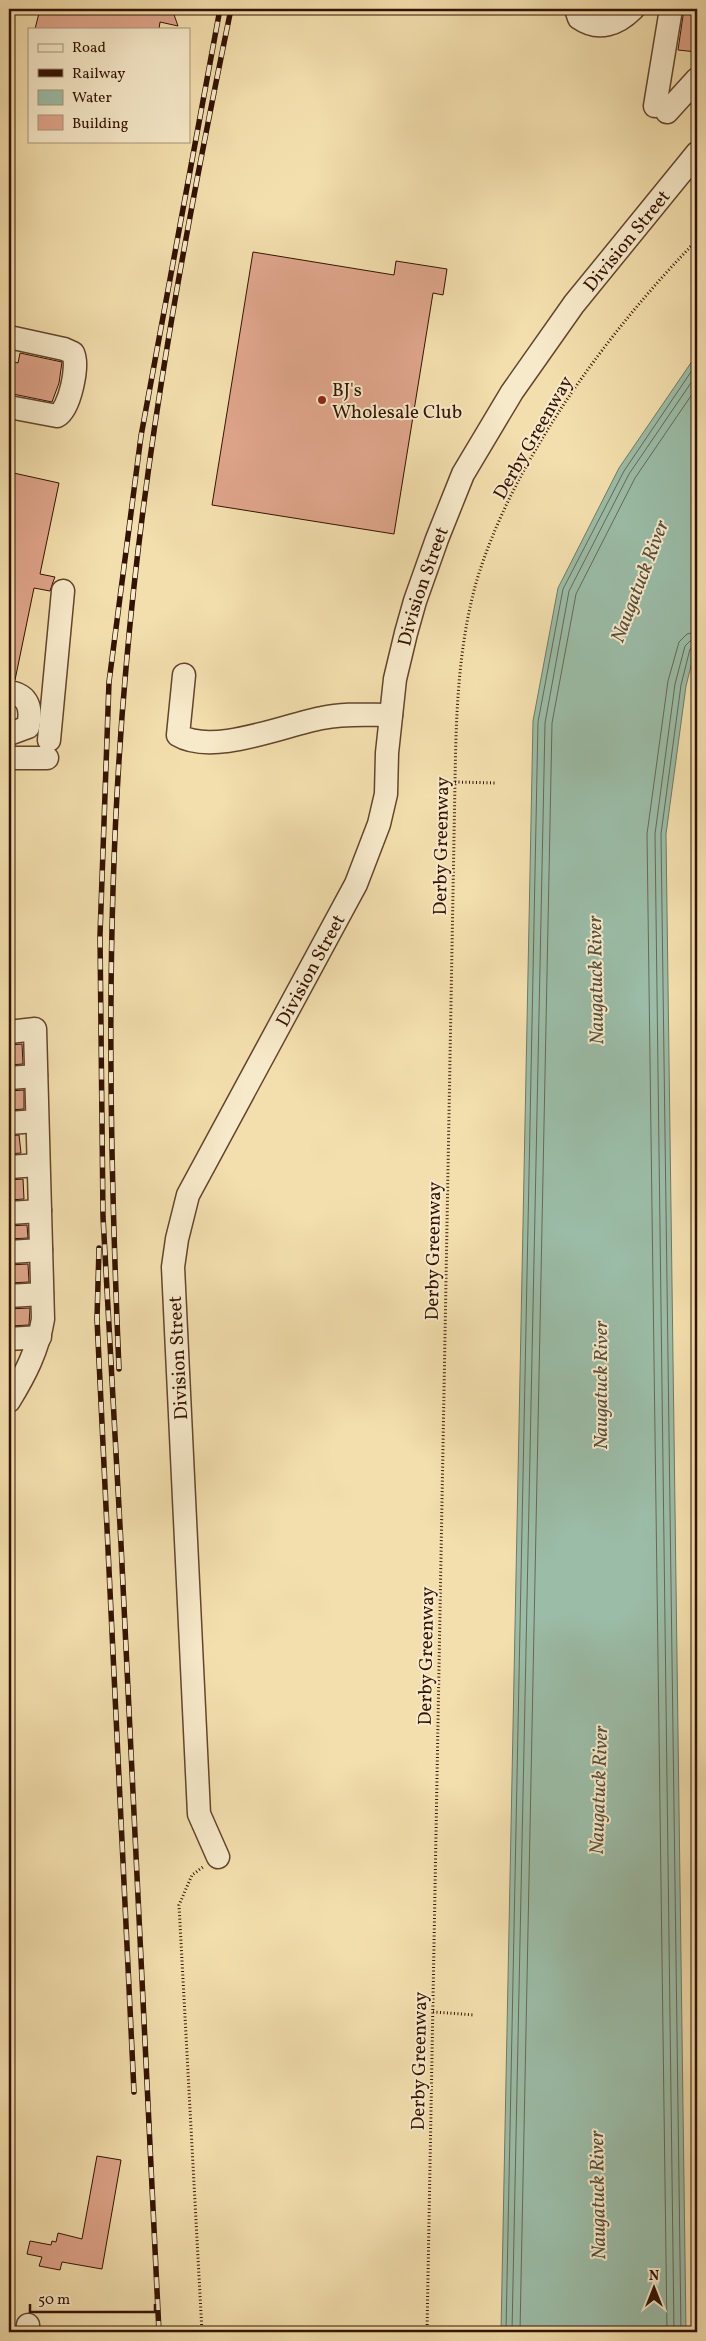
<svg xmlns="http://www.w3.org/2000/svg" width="706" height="2341" viewBox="0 0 706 2341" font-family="Vollkorn,serif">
<rect width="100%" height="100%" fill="#f3dfad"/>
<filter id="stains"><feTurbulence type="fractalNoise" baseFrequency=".004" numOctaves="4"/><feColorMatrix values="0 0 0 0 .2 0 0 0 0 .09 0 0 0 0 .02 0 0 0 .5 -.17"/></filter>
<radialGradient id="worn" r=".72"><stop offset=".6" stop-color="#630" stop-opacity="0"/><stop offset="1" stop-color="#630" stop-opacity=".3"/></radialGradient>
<path fill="#9bbda8" stroke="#717966" d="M697 354V642L686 686 666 834 686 2332H501L533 721 558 588 619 468Z"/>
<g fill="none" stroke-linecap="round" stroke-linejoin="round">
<path stroke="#676855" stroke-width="1" d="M506 2332 538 722 563 589 624 471 697 363
M512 2332 545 723 569 591 629 474 697 374
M520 2332 552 723 576 594 635 478 697 387
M667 2332 647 834 668 681 679 642 687 634 697 632
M674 2332 655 834 675 684 685 646 690 641 697 639
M681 2332 661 834 681 685 690 649 697 646"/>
</g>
<path fill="#dfa58b" stroke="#331202" d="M40 9H172L178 26 160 22 159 29H35Z
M684 9H697V52L678 50Z
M253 252 394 275 396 261 447 269 443 295 433 293 394 534 212 505Z
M20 353 62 362 59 383 52 402 13 394 14 382 10 381 14 362 18 363Z
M9 472 59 483 40 574 55 577 53 582 50 591 34 588 15 680 9 679Z
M22 1044 23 1064 9 1065V1045Z
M24 1090V1109L9 1110V1091Z
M19 1135 21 1153 9 1154V1136Z
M23 1179 24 1199 9 1200V1180Z
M27 1225 28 1238 9 1239V1226Z
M28 1264 29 1282 9 1283V1265Z
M30 1308 29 1325 9 1326V1309Z
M97 2156 121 2160 102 2269 62 2262 60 2270 39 2266 42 2257 27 2254 30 2241 51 2245 52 2241 56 2242 58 2233 82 2239Z"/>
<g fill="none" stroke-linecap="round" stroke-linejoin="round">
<defs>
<g id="minor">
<path d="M576 9 579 18C599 32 618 24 633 9"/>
<path d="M655 106 671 9"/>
<path d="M667 112 697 79"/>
<path d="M9 337 64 349 73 353C79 365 70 409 57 416L9 407"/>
<path d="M184 675 178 735C213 756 284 725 322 718 345 713 368 715 391 715"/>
<path d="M9 692C29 695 32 709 28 727L9 734"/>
<path d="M49 740 63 591"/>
<path d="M9 758H47"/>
<path d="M9 1032 35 1029 43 1319C38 1350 25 1375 9 1401"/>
<path d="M9 1078 36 1076"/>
<path d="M9 1123 37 1121"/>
<path d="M9 1167 38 1165"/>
<path d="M9 1213 40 1211"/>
<path d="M9 1252 41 1250"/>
<path d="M9 1296 42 1294"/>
<path d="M9 1339 40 1337"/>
<path id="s1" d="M218 1857 199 1814 173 1267 177 1239 188 1195 356 884 379 824 386 794 387 753 395 679 406 633 415 601 437 539 463 474 512 392 574 304 697 153"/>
<path d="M27 2332 28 2325"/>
</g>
</defs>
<use href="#minor" stroke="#63452d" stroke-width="25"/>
<path stroke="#331202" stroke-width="3" stroke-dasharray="1 2.5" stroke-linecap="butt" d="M455 782 496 783
M433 2012 474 2015
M202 2332 179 1905 192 1875 203 1867
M427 2332 455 782C456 716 458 648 476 583 512 461 609 330 697 240"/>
<use href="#minor" stroke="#f7eaca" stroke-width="22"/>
<defs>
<path id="rail" d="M99 1248 97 1319 134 2092
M119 1369C109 1135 105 902 126 668 145 446 186 227 231 9
M159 2332 121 1544 103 1217 100 935 109 682 141 436 220 9"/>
</defs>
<use href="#rail" stroke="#331202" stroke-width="5.5"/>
<use href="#rail" stroke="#f7eaca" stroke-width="4" stroke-dasharray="11" stroke-linecap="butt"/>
</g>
<circle fill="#8f2418" stroke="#f7eaca" stroke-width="2" cx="322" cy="400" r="5"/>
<g text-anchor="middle" stroke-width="4" stroke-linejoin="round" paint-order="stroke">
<g font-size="19" fill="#331202" stroke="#f7eaca">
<text dy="7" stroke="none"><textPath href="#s1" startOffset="1734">Division Street</textPath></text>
<text transform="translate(532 437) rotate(-60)" y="7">Derby Greenway</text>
<text dy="7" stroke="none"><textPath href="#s1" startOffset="1329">Division Street</textPath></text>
<text transform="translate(440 846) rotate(-89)" y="7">Derby Greenway</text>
<text dy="7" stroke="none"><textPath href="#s1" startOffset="924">Division Street</textPath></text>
<text transform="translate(432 1251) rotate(-89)" y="7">Derby Greenway</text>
<text transform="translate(177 1358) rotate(-93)" y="7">Division Street</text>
<text transform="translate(425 1656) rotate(-89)" y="7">Derby Greenway</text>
<text transform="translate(418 2061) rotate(-89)" y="7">Derby Greenway</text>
</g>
<g font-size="19" fill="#331202" stroke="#f7eaca" text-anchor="start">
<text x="332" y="396">BJ's<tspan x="332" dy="22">Wholesale Club</tspan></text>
</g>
<g font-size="20" font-style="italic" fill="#574e3c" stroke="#f7eaca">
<text transform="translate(639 581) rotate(-69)" y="7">Naugatuck River</text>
<text transform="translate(595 980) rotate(-91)" y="7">Naugatuck River</text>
<text transform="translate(600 1385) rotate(-90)" y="7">Naugatuck River</text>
<text transform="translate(598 1790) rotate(-88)" y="7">Naugatuck River</text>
<text transform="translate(597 2195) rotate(-91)" y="7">Naugatuck River</text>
</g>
</g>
<rect width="706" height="2341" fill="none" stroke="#f3dfad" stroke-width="30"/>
<rect x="10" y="10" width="686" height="2321" fill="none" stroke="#331202" stroke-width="2.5"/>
<rect x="15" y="15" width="676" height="2311" fill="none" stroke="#331202"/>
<rect x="28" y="28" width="162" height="115" fill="#f7eaca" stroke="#a9947a"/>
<rect x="38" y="44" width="25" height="8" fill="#f7eaca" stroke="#a9947a"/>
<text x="72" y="52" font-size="15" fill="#331202">Road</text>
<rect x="38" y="69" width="25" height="8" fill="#331202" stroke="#a9947a"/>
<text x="72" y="78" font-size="15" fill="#331202">Railway</text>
<rect x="38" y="90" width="25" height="15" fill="#9bbda8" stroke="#a9947a"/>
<text x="72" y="102" font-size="15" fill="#331202">Water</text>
<rect x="38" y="115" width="25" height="15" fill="#dfa58b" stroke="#a9947a"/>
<text x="72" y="128" font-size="15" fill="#331202">Building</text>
<g transform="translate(654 2288)" stroke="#f7eaca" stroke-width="4" paint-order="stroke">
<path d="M0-4L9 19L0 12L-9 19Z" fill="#331202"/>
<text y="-8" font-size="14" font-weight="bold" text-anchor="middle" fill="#331202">N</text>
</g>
<path d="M30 2304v8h125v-8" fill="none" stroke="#331202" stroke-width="2.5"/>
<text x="38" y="2304" font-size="15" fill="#331202" stroke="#f7eaca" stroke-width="4" paint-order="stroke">50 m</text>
<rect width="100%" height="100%" filter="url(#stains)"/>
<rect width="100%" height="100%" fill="url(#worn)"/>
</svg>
